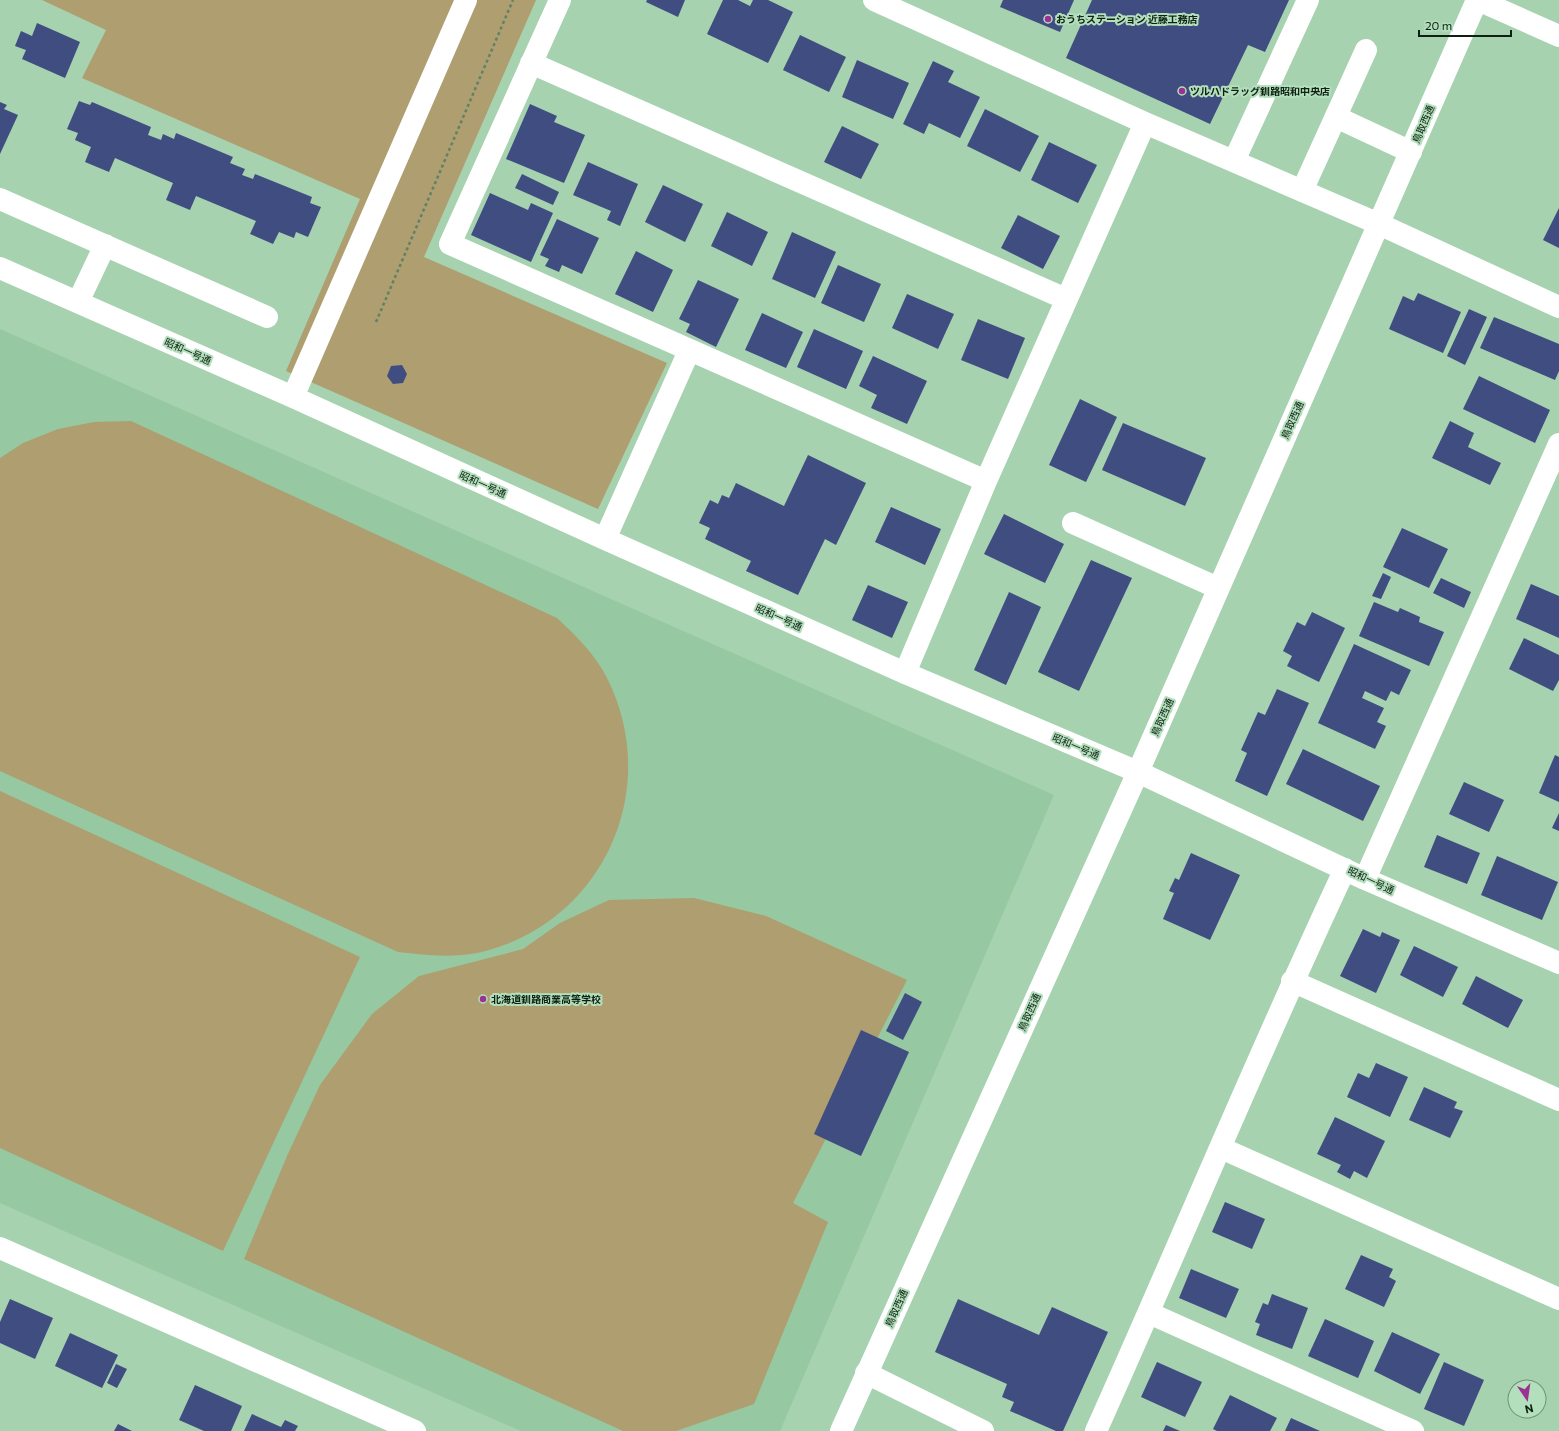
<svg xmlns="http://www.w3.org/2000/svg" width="1559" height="1431" viewBox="0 0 1559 1431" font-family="Commissioner,'Noto Sans JP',sans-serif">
<rect width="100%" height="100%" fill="#a6d2af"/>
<path fill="#96c8a1" d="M0 329 1054 795 780 1431H521L0 1203Z"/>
<path fill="#ae9e70" d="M42 0H536L424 257 667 363 598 509 286 371 360 199 82 78 106 30Z
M131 421 557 618C576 636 595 654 607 678 664 791 601 926 477 953 450 958 424 955 398 952L0 771V458L23 443 58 429 94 422Z
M0 791 360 957 223 1251 0 1148Z
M694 898 766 916 907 980 793 1203 828 1222 754 1404 676 1431H623L244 1259 287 1156 320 1085 372 1014 419 976 523 949 560 923 609 900Z"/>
<path fill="#3f4d81" d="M647 0H685L678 17 646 2Z
M723 0H738L750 6 753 0H768L793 12 768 63 707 34Z
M1003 0H1074L1060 32 1000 7Z
M1092 0H1289L1265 52 1248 45 1210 124 1066 58Z
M37 23 80 42 65 78 22 59 26 50 15 46 21 31 32 36Z
M800 35 846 57 829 92 783 70Z
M857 60 909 83 893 119 842 97Z
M933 61 954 71 948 82 980 97 960 138 929 123 924 134 903 124Z
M79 101 90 105 92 102 151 127 148 135 161 140 163 134 174 139 176 133 233 157 230 163 245 169 242 175 253 179 255 174 312 197 310 203 321 207 308 237 296 232 294 238 279 232 273 244 250 234 256 221 196 196 190 210 166 200 173 183 115 158 109 172 85 162 91 147 75 140 78 133 67 129Z
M0 102 7 105 4 109 18 115 0 154Z
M530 104 557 116 554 122 585 135 564 183 506 159Z
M985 109 1039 136 1020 172 967 146Z
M842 126 879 144 861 179 824 162Z
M1049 142 1097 165 1078 203 1031 180Z
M588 162 638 184 620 226 607 220 611 211 573 195Z
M522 174 559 192 553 205 515 188Z
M663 185 703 204 685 242 645 222Z
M490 193 528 210 531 203 553 213 531 262 471 235Z
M1559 208V248L1543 240Z
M727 212 768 232 752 266 711 246Z
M1018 215 1060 236 1043 269 1001 248Z
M557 219 599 238 582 274 562 265 559 272 545 266 549 259 540 255Z
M792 232 836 252 815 298 772 279Z
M636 251 673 270 653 312 615 294Z
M838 265 881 284 864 322 821 303Z
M698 280 739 299 716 347 686 332 690 324 679 319Z
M1418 293 1461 312 1443 353 1389 329 1403 296 1414 301Z
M907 294 954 314 938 349 892 328Z
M1469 309 1487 317 1465 365 1447 356Z
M762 313 803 332 786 368 745 350Z
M1494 317 1559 344V371L1555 380 1480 348Z
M978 319 1025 338 1008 379 961 360Z
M814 329 863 351 846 389 797 367Z
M873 356 927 381 907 424 871 408 877 395 859 386Z
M402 365 407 374 403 383 393 384 387 376 391 366Z
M1479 376 1550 410 1535 443 1463 409Z
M1080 399 1117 417 1086 482 1049 465Z
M1450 421 1474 433 1468 447 1501 463 1490 485 1432 458Z
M1123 423 1206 458 1185 506 1102 470Z
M808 455 866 483 836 545 825 539 798 595 746 571 751 561 705 539 710 528 699 523 710 500 718 504 722 495 729 498 736 483 784 506Z
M891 507 941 529 925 565 875 542Z
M1004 514 1064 544 1045 583 984 554Z
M1402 528 1448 549 1429 588 1383 567Z
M1091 560 1132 578 1079 691 1038 672Z
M1383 573 1391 577 1381 599 1372 596Z
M1441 578 1471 592 1464 608 1433 593Z
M1531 584 1559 596V638L1516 619Z
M868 585 908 602 892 638 852 620Z
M1009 592 1041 607 1006 685 974 670Z
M1374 602 1398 612 1400 608 1420 617 1419 622 1444 632 1429 666 1359 636Z
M1312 612 1345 628 1319 682 1287 666 1292 656 1283 651 1297 622 1305 626Z
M1524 638 1559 655V680L1553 691 1509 669Z
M1354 644 1411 670 1399 695 1391 691 1386 701 1365 691 1362 698 1384 708 1377 722 1386 726 1375 749 1318 723Z
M1277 689 1309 703 1267 796 1235 781 1247 753 1241 750 1258 712 1265 715Z
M1303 749 1380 786 1363 821 1286 784Z
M1555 755 1559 757V802L1539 793Z
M1464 782 1504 800 1489 832 1449 814Z
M1559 813V831L1552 828Z
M1437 835 1480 853 1467 884 1424 867Z
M1191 853 1240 875 1210 940 1163 919 1174 893 1169 891 1175 878 1179 880Z
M1497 856 1558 882 1542 920 1481 895Z
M1363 929 1380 937 1382 932 1400 940 1376 993 1340 976Z
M1414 946 1458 967 1443 997 1400 975Z
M1476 976 1523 1000 1508 1028 1462 1004Z
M905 993 922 1002 903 1040 886 1031Z
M861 1030 909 1052 861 1156 814 1134Z
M1376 1063 1408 1077 1390 1117 1347 1097 1358 1073 1369 1078Z
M1424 1087 1457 1102 1454 1108 1463 1111 1450 1138 1409 1120Z
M1335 1117 1385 1141 1367 1178 1354 1171 1350 1179 1337 1172 1341 1165 1317 1154Z
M1225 1202 1265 1219 1252 1249 1212 1232Z
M1361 1255 1393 1269 1389 1277 1396 1281 1384 1307 1345 1289Z
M1191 1269 1239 1289 1226 1318 1179 1298Z
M1272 1294 1308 1308 1292 1349 1256 1335 1260 1324 1255 1322 1263 1303 1268 1305Z
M10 1299 53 1318 35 1359 0 1343V1322Z
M958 1299 1039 1335 1052 1307 1108 1332 1063 1431H1056L1010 1411 1014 1402 1002 1397 1007 1384 935 1352Z
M1325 1319 1374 1341 1358 1378 1308 1356Z
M1392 1332 1440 1354 1420 1394 1374 1371Z
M70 1333 118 1355 102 1388 55 1366Z
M1157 1362 1202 1382 1185 1417 1141 1397Z
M1444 1362 1484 1380 1464 1426 1424 1409Z
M116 1364 127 1369 117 1388 107 1383Z
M195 1385 242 1406 231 1431H204L179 1420Z
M1230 1395 1277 1418 1270 1431H1217L1213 1429Z
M252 1414 281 1427 285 1420 298 1426 295 1431H244Z
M1291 1418 1320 1431H1285Z
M118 1424 132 1431H114Z
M1166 1425 1180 1431H1163Z"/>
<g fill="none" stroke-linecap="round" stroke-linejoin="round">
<path stroke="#608067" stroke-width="2.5" stroke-dasharray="3 3" stroke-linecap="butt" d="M376 322 513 0"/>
<path stroke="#fff" stroke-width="22" d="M560 0 450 244 986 481
M874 0 1145 123 1379 224 1559 307
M531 63 1066 299
M1336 117 1411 152
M1234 161 1308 0
M1302 191 1366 50
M0 199 267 317
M0 268 293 397 605 539 905 673 1138 772 1365 879 1559 963
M78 302 105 245
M293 397 466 0
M1073 523 1218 588
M605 539 689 351
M905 673 986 481 1145 123
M1365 879 1559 444
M1292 981 1559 1100
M1221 1148 1559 1299
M0 1248 415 1431
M1149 1313 1413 1431
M866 1373 983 1431
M841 1431 1138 772 1477 0
M1096 1431C1180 1244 1258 1054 1345 869"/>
<path stroke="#fff" stroke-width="22" d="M1478 0 1559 36"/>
</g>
<g fill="#9b3193" stroke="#b3dfbc" stroke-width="1.5">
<circle cx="1048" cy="19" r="4"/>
<circle cx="1182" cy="91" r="4"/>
<circle cx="483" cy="999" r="4"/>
</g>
<g text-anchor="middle" stroke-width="4" stroke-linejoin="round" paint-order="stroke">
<g font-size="10" font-weight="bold" fill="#0f2013" stroke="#b3dfbc" text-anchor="start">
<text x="1056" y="23">おうちステーション 近藤工務店</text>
<text x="1190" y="95">ツルハドラッグ釧路昭和中央店</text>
<text x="491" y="1003">北海道釧路商業高等学校</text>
</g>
<g font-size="10" fill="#0f2013" stroke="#b3dfbc">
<text transform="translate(1423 124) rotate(-67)" y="4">鳥取西通</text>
<text transform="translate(188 351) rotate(24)" y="4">昭和一号通</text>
<text transform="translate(1292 420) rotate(-66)" y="4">鳥取西通</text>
<text transform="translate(483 484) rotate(24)" y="4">昭和一号通</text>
<text transform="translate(779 617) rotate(24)" y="4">昭和一号通</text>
<text transform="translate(1162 717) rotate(-66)" y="4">鳥取西通</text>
<text transform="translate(1076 746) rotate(23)" y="4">昭和一号通</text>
<text transform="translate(1371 880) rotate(25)" y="4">昭和一号通</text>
<text transform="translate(1029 1012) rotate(-66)" y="4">鳥取西通</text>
<text transform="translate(896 1308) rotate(-66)" y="4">鳥取西通</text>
</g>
</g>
<g transform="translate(1527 1399) rotate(167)"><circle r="19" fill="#b3dfbc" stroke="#719378"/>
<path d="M0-3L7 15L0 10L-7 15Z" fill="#9b3193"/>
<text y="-6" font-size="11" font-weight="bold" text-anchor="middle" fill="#0f2013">N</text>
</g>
<path d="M1419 30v6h92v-6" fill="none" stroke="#0f2013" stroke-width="2"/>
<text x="1425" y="30" font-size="12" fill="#0f2013" stroke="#b3dfbc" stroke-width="3" paint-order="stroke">20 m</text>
</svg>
